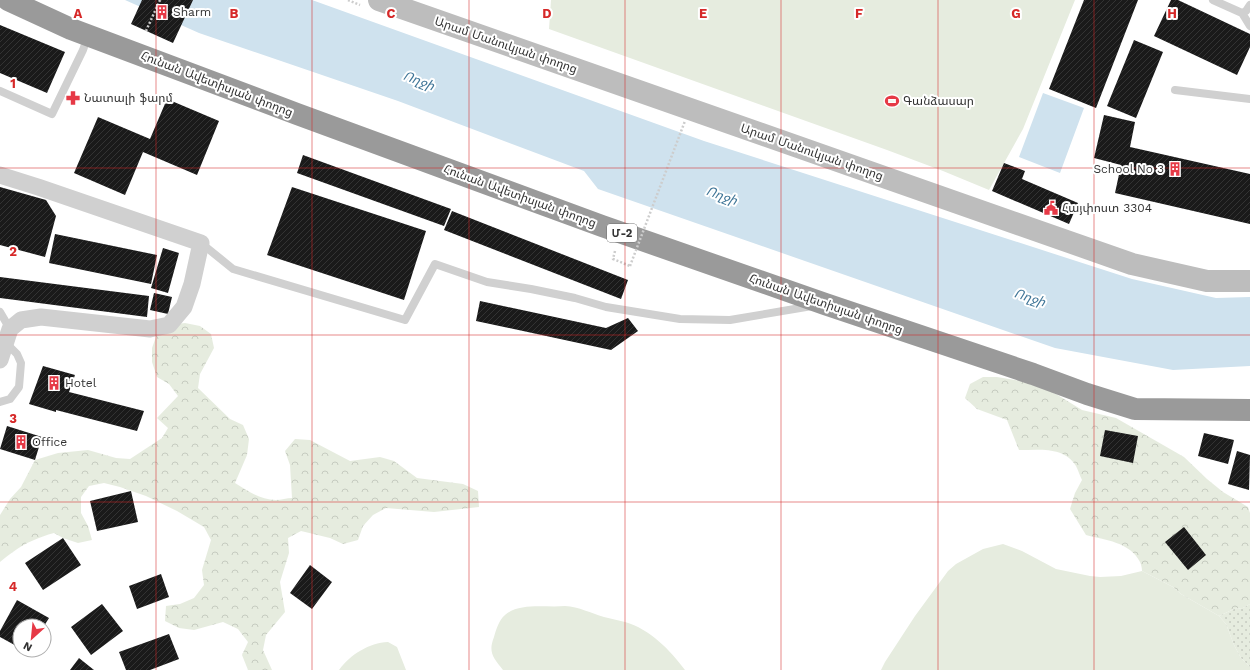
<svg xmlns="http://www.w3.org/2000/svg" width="1250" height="670" viewBox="0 0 1250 670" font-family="'Work Sans','Noto Sans Armenian',sans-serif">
<defs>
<pattern id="forest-crowns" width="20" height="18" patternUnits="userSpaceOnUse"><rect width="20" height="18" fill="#e6ecdf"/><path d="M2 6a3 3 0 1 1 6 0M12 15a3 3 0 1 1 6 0" fill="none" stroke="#c6cbc0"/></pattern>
<pattern id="park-dots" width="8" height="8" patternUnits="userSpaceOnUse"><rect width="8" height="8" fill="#e6ecdf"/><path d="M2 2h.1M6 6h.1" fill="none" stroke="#c6cbc0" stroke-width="1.8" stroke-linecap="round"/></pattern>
<pattern id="building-hatch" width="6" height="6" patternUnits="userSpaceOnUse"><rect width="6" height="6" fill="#1a1a1a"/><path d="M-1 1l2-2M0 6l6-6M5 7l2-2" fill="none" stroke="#333"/></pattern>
</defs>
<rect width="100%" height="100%" fill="#fff"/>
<path fill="#e6ecdf" d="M551 0H1075L1023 129 989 190 943 171 887 150 549 29Z
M1003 544 1022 551 1056 569 1090 576 1100 577 1121 576 1142 571 1173 587 1181 594 1219 616 1226 624 1234 645 1241 658 1250 667V670H881L885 662 915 616 948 571 956 564 983 549Z
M565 606C579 607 591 613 604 617 611 619 618 620 625 622 650 629 670 650 685 670H503C493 658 488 652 494 637 496 630 499 620 505 615 520 602 546 608 565 606Z
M388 642 397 647 406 670H339C351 654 369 643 388 642Z"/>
<path fill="url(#forest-crowns)" d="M185 323 200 326 211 334 214 348 200 374 198 388 230 419 243 425 249 439 247 455 235 483C248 491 260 500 276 500 281 500 287 498 292 498L290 465 285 451 295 439 310 440 350 461 380 457 394 461 417 478 463 484 478 491 479 507 434 512 386 508 373 515 363 526 358 540 343 544 330 538 301 531 288 538 289 553 280 582 285 612 266 635 263 650 272 670H248L242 655 248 642 238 629 223 622 194 630 179 628 165 621 166 606 180 604 194 598 204 585 202 570 211 540 204 527 177 511 146 496 120 487 104 483 89 486 81 497V513L88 526 92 540 78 543 63 538 54 533C39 537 25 543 13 552 8 555 4 559 0 562V515L10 499 21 487 35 460 58 453 88 450 116 458 130 459 162 438 168 428 157 418 178 396 169 384 157 377 152 362V348L157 334 169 325Z
M983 377H997L1027 382 1056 394 1082 410 1116 418 1184 457 1207 479 1223 492 1248 507 1250 513V604L1243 608 1234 609 1219 616 1181 594 1173 587 1142 571C1142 568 1141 564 1140 562 1130 542 1105 540 1086 535L1070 509 1075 493 1082 480C1080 476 1078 470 1076 466 1064 446 1039 450 1019 450L1007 420 977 409 965 398 970 384Z"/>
<path fill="url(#park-dots)" d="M1250 604V667L1241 658 1234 645 1226 624 1219 616 1234 609 1243 608Z"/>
<path fill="#cfe2ee" d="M125 0H312L704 141 1132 279 1216 298 1250 297V366L1173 370 1055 348 598 189 584 171 398 101 199 33Z
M1043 93 1084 108 1060 173 1019 157Z"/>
<path fill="url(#building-hatch)" d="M142 0H193L173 43 131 24Z
M1084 0H1138L1096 108 1049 89Z
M1171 0H1178L1250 34V47L1237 75 1154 36Z
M0 25 65 52 47 93 0 73Z
M1134 40 1163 52 1136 118 1107 106Z
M167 99 219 121 197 175 143 152 125 195 74 173 98 117 150 139Z
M1104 115 1135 122 1130 147 1250 174V224L1115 193 1121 165 1094 158Z
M303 155 451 209 444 226 297 173Z
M1004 163 1025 171 1022 179 1078 203 1069 224 992 191Z
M0 187 46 200 56 216 45 257 0 245Z
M292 187 426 231 404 300 267 255Z
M452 211 628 280 621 299 444 230Z
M55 234 157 255 151 284 49 263Z
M163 248 179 253 168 293 151 288Z
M0 277 149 296 147 317 0 298Z
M154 293 172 297 168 314 150 310Z
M480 301 606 328 628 318 638 331 611 350 476 321Z
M43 366 75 375 69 392 144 411 137 431 56 410V412L29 404Z
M7 426 42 437 35 460 0 449Z
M1105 430 1138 436 1133 463 1100 456Z
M1204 433 1234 440 1228 464 1198 456Z
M1237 451 1250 455 1249 490 1228 484Z
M131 491 138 522 97 531 90 501Z
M1184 527 1206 555 1188 570 1165 542Z
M63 538 81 565 43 590 25 563Z
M310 565 332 582 312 609 290 593Z
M161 574 169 597 137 609 129 586Z
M17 600 49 618 44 626H20V648L0 637V631Z
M102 604 123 631 91 655 71 627Z
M169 634 179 659 150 670H126L119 652Z
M79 658 94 670H70Z"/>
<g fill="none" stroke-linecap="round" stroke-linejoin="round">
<path stroke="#cdcdcd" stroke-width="2.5" stroke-dasharray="2 2" stroke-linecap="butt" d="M348 0 360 5
M146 31 160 0
M615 251 613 259 630 266"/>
<path stroke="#d0d0d0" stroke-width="8" d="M1213 0 1242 13 1246 11 1250 5
M1242 13 1250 26
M1175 90 1250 99
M0 91 52 114 83 50 88 36
M201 243 233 269 405 320 435 264 487 282 531 289 575 298 606 307 680 319 730 320 812 306
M0 312 10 329
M0 402 10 399 19 387 21 363 17 354 6 343"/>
<path stroke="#d0d0d0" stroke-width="17" d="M0 175 38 187 201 243 192 284 184 307 169 325 150 329 41 317 21 320 10 329 0 360"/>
<path stroke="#bdbdbd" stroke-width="22" d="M379 0 1132 264 1207 281H1250"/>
<path stroke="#9a9a9a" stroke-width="22" d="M8 0 71 29 297 114 602 226 825 304 1033 374 1087 394 1135 409 1250 410"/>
<path stroke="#cdcdcd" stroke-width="2.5" stroke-dasharray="2 2" stroke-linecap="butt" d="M630 266 685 121"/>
</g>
<path fill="none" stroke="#d62828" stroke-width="1" stroke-opacity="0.55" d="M156 0V670M312 0V670M469 0V670M625 0V670M781 0V670M938 0V670M1094 0V670M0 168H1250M0 335H1250M0 502H1250"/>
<defs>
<symbol id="building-bare" viewBox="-9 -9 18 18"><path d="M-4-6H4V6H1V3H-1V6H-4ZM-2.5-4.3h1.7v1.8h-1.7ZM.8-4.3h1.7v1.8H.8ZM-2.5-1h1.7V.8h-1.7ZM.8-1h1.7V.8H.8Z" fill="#e63946" stroke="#fff" stroke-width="2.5" paint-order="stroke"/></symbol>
<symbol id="pharmacy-bare" viewBox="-9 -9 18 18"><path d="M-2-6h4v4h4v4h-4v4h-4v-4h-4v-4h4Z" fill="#e63946" stroke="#fff" stroke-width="2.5" paint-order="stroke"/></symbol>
<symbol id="stadium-bare" viewBox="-9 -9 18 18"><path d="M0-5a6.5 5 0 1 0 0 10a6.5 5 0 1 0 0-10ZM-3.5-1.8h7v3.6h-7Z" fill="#e63946" stroke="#fff" stroke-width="2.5" paint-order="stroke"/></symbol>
<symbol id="civic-bare" viewBox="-9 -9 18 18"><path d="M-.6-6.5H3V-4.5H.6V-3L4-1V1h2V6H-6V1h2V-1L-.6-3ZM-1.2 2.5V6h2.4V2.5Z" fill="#e63946" stroke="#fff" stroke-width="2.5" paint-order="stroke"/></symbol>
</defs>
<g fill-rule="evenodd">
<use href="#building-bare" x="152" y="2" width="20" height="20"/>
<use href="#pharmacy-bare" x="63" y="88" width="20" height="20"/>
<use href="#stadium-bare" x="882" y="91" width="20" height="20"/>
<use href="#building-bare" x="1165" y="159" width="20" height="20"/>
<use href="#civic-bare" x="1041" y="198" width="20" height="20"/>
<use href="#building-bare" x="44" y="373" width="20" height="20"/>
<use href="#building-bare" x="11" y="432" width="20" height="20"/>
</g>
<g text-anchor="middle" stroke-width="4" stroke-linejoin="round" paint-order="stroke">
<rect fill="#fff" stroke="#707070" stroke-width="1" x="607" y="224" width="30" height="18" rx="3"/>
<g font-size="11" font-weight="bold" fill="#333">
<text x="622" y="237">Մ-2</text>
</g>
<g font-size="12" fill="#333" stroke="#fff" text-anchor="start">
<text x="173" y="16">Sharm</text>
<text x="84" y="102">Նատալի ֆարմ</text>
<text x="903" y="105">Գանձասար</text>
<text x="1164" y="173" text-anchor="end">School No 3</text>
<text x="1062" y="212">Հայփոստ 3304</text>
<text x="65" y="387">Hotel</text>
<text x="32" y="446">Office</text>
</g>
<g font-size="12" fill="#333" stroke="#fff">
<text transform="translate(506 45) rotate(19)" y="4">Արամ Մանուկյան փողոց</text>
<text transform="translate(217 84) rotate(21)" y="4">Հունան Ավետիսյան փողոց</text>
<text transform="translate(812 152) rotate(19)" y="4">Արամ Մանուկյան փողոց</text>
<text transform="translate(520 196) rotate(20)" y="4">Հունան Ավետիսյան փողոց</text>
<text transform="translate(826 304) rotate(19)" y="4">Հունան Ավետիսյան փողոց</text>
</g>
<g font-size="13" font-style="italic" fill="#3f7597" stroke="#fff">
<text transform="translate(419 80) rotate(21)" y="5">Ողջի</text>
<text transform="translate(722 195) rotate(20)" y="5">Ողջի</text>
<text transform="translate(1030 297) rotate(18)" y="5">Ողջի</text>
</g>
</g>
<g font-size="13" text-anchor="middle" font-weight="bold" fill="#d62828" stroke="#fff" stroke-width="4" stroke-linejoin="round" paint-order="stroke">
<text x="78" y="18">A</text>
<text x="234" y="18">B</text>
<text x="391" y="18">C</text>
<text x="547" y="18">D</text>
<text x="703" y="18">E</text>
<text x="859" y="18">F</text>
<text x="1016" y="18">G</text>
<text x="1172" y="18">H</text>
<text x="13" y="88">1</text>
<text x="13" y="256">2</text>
<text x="13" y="423">3</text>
<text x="13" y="591">4</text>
</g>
<g transform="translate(32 638) rotate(207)"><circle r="19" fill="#ffffff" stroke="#adadad"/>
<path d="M0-3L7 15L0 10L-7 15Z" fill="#e63946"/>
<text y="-6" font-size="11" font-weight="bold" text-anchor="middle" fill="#333333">N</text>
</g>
</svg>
